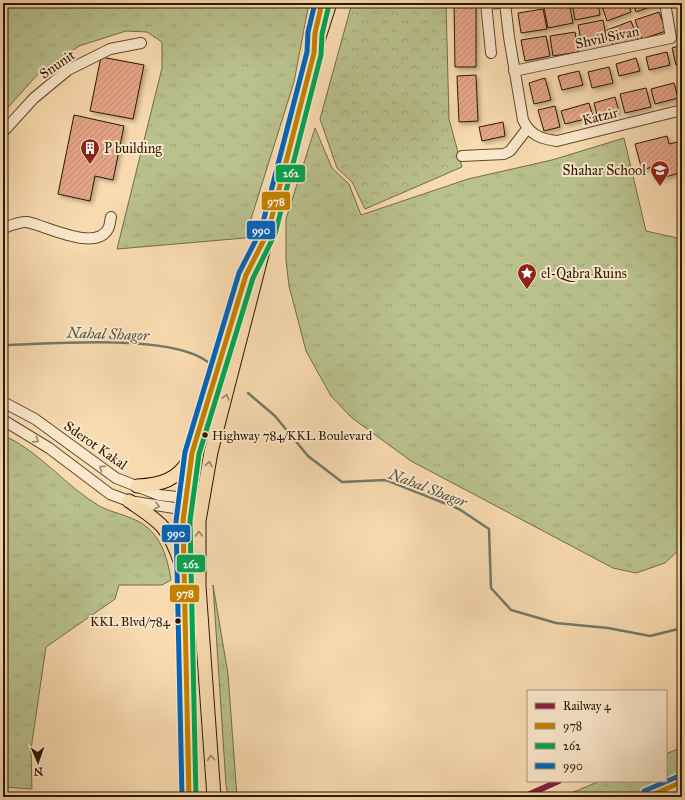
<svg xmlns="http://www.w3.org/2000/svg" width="685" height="800" viewBox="0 0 685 800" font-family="'IM FELL Great Primer',serif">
<defs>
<pattern id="grass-tufts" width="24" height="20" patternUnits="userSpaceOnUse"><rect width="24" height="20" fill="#b9c18e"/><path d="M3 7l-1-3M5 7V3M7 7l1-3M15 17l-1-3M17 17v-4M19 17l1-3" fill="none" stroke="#9fa579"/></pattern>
<pattern id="park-crowns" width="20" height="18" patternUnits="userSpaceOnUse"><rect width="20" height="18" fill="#b9c18e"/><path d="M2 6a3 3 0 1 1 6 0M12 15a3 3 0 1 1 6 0" fill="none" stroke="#9fa579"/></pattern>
<pattern id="building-hatch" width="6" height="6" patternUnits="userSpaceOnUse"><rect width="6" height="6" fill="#e6a68a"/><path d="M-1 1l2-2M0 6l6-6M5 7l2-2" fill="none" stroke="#c58e75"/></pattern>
<filter id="shadow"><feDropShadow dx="2.5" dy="2.5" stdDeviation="2" flood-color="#0004"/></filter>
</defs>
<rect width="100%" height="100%" fill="#f9dbb0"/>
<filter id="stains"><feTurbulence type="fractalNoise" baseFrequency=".005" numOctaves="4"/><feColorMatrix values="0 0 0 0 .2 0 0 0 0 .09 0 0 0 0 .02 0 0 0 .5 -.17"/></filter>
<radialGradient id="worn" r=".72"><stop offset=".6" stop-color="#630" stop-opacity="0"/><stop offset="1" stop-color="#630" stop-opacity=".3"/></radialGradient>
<path fill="url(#grass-tufts)" stroke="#726c47" d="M3 3H309L294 82 245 238 117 249 162 68V42L147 32 126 31 79 46 39 73 3 113Z
M315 128 332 168 349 184 361 215 468 179 552 160 624 138 646 231 682 239V547L665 563 636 573 613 568 411 461 352 418 331 396 306 351 289 286 286 260V219Z
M3 435C41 452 66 487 101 507 116 514 136 517 148 528 163 541 168 561 171 580L162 585H119L115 599 46 647 31 749 32 789 3 787Z
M213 585 228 674 237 797H228L226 785Z
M682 747V775L632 797H562L600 781H666V754Z"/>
<path fill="url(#park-crowns)" stroke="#726c47" d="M352 3H446L449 119 462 167 365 209 352 182 337 168 320 119Z"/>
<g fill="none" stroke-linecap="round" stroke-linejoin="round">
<path stroke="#707a67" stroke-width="2.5" d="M3 345C52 344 170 333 208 362
M248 393 275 416 308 456 342 482 386 480 459 509 489 529 491 588 511 610 556 623 608 628 650 636 682 628"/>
</g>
<path fill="url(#building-hatch)" stroke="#2b1800" filter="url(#shadow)" d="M454 3H476V67H455Z
M569 3 573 23 548 28 544 8Z
M572 3H598L600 15 575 20Z
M601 3H628L631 12 607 21Z
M633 3H660L636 12Z
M543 9 547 29 521 33 518 13Z
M659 12 666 31 642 39 635 20Z
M603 20 607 41 582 45 578 25Z
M631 21 638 40 614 49 607 30Z
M575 32 578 52 553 56 550 36Z
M546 36 550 56 525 61 521 40Z
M682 45V64L676 65 672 48Z
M667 52 670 65 649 70 646 57Z
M101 57 144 65 133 119 90 111Z
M636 58 640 71 619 76 616 64Z
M609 67 613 83 592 88 588 72Z
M579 71 583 85 562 90 558 76Z
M476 75 478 121 459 122 457 76Z
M545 78 551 100 534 104 529 83Z
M674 83 678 98 655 104 651 89Z
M646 88 651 107 625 113 620 94Z
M615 97 619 112 598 118 594 103Z
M589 103 593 117 565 124 561 111Z
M555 106 560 127 544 131 538 110Z
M74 115 124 126 113 180 95 176 90 201 58 194Z
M503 122 505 136 482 141 479 127Z
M667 136 669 144 682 141V183L679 173 655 180 652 167 642 170 635 144Z"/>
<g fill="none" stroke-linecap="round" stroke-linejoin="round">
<defs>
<path id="minor" d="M486 3 491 53
M505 3 509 37 523 120C530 135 541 139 557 141L682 110
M486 4 499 3
M514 71 671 38 665 3
M3 132 34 98 68 70 110 49 141 43
M462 156 504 154 510 151 527 129
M3 228C10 226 20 221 27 222 47 226 95 252 108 229 110 226 110 220 111 217
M3 402 35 419 116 478 159 495 203 500
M3 420 49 448 110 494 129 501 200 512"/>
<path id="major" d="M137 486C161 485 178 480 190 458
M129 501C158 521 168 525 180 561
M189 797 183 569V521L192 453 246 275 257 253
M214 797 199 586V521L211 452 314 53 330 3"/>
<path id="highway" d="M647 797 682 782"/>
</defs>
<use href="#minor" stroke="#5e492c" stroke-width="12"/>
<use href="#major" stroke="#2b1800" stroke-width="15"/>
<use href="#highway" stroke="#2b1800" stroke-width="17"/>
<use href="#minor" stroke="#fbe8cc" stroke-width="10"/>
<use href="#major" stroke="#f9dbb0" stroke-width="13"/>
<use href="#highway" stroke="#f9dbb0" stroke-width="15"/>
<defs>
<path id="bus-1" d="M189 797 183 521 192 453 246 275 268 232 314 53 315 33 322 3
M647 797 682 782"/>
<path id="bus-2" d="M196 797 190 521 199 454 253 278 275 234 321 55 322 34 329 5"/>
<path id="bus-3" d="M644 791 679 776
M182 797 176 521 185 452 239 273 261 230 307 52 308 32 315 3"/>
</defs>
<use href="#bus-1" stroke="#fbe8cc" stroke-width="8"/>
<use href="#bus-2" stroke="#fbe8cc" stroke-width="8"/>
<use href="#bus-3" stroke="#fbe8cc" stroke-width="8"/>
<use href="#bus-1" stroke="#c48200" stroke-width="5"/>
<use href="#bus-2" stroke="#00a651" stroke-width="5"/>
<use href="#bus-3" stroke="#0065bd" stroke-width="5"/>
<defs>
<path id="rail-1" d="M523 797 559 781"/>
</defs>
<use href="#rail-1" stroke="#fbe8cc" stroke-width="9"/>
<use href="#rail-1" stroke="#891f3e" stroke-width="6"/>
</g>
<defs><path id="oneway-chevron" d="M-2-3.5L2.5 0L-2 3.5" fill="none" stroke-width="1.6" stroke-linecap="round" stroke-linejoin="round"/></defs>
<g stroke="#9c8361">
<use href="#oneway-chevron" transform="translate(226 397) rotate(-75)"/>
<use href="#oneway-chevron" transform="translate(209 464) rotate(-80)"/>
<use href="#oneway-chevron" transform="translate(199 534) rotate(-90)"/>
<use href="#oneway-chevron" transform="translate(211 758) rotate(-94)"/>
</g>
<g stroke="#9d8a70">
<use href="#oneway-chevron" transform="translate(36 440) rotate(33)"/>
<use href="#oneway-chevron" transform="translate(102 468) rotate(-144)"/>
<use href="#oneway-chevron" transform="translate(157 506) rotate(11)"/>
</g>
<defs>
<symbol id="building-pin" viewBox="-11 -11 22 30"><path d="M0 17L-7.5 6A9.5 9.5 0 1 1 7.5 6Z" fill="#8f2418" stroke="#fbe8cc"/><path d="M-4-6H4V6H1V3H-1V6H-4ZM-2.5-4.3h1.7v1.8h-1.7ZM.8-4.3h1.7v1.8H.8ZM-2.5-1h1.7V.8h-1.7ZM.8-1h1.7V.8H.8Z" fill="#fff"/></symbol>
<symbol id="school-pin" viewBox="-11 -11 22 30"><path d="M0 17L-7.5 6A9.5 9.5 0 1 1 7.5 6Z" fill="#8f2418" stroke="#fbe8cc"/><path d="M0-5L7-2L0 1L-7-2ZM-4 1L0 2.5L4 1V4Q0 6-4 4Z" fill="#fff"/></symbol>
<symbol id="sight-pin" viewBox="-11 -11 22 30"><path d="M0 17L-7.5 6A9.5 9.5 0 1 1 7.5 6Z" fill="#8f2418" stroke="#fbe8cc"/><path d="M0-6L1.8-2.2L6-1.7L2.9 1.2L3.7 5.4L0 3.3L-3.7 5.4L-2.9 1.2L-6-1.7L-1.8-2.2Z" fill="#fff"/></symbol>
</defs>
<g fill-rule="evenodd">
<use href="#building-pin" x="79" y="137" width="22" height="30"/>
<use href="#school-pin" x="649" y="159" width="22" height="30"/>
<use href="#sight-pin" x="516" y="262" width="22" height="30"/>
</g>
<g fill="#2b1800" stroke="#fbe8cc" stroke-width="1.5">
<circle cx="205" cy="435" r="3.5"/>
<circle cx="178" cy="621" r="3.5"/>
</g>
<g text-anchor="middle" stroke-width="4" stroke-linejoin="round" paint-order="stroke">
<g font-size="13" fill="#2b1800" stroke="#fbe8cc" text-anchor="start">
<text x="212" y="440">Highway 784/KKL Boulevard</text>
<text x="170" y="626" text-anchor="end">KKL Blvd/784</text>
</g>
<g font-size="14" fill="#2b1800" stroke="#fbe8cc">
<text transform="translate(607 37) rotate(-12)" y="5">Shvil Sivan</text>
<text transform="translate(57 64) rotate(-34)" y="5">Snunit</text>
<text transform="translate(600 116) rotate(-14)" y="5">Katzir</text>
<text transform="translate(96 445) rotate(35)" y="5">Sderot Kakal</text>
</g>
<g font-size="14" fill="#2b1800" stroke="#fbe8cc" text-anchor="start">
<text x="104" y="153">P building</text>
<text x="646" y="175" text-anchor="end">Shahar School</text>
<text x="541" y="278">el-Qabra Ruins</text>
</g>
<g font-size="15" font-style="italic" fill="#53513c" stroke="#fbe8cc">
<text transform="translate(108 334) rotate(2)" y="5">Nahal Shagor</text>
<text transform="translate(428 488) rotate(21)" y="5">Nahal Shagor</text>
</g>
</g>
<g stroke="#fbe8cc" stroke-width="1.5">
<rect x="275" y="164" width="31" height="19" rx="4" fill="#00a651"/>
<rect x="261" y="191" width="30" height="20" rx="4" fill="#c48200"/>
<rect x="246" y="220" width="30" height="20" rx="4" fill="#0065bd"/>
<rect x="161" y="524" width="30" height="19" rx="4" fill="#0065bd"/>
<rect x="176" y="554" width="30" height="19" rx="4" fill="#00a651"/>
<rect x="169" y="584" width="31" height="19" rx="4" fill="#c48200"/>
</g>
<g font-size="11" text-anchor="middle" font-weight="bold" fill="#fff">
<text x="291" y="177">262</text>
<text x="276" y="205">978</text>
<text x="261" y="234">990</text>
<text x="176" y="537">990</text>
<text x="191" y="568">262</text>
<text x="185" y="597">978</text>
</g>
<rect width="685" height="800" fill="none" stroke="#f9dbb0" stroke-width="16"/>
<rect x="4" y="4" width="677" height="792" fill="none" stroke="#2b1800" stroke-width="2"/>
<rect x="8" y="8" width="669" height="784" fill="none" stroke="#2b1800"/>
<rect x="527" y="690" width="140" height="92" fill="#fbe8cc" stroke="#a8957a"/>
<rect x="535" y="703" width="20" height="6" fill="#891f3e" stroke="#a8957a"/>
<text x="563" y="710" font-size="12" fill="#2b1800">Railway 4</text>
<rect x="535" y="723" width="20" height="6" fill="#c48200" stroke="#a8957a"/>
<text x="563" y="730" font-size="12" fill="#2b1800">978</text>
<rect x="535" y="743" width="20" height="6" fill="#00a651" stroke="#a8957a"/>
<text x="563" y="750" font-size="12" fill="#2b1800">262</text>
<rect x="535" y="763" width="20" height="6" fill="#0065bd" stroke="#a8957a"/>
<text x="563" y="770" font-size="12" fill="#2b1800">990</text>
<g transform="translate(38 762) rotate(178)" stroke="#fbe8cc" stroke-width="3" paint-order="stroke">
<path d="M0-3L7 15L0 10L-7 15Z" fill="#2b1800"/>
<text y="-6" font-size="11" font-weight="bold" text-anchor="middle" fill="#2b1800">N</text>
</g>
<rect width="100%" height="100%" filter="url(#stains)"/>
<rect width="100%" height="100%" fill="url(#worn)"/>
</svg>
